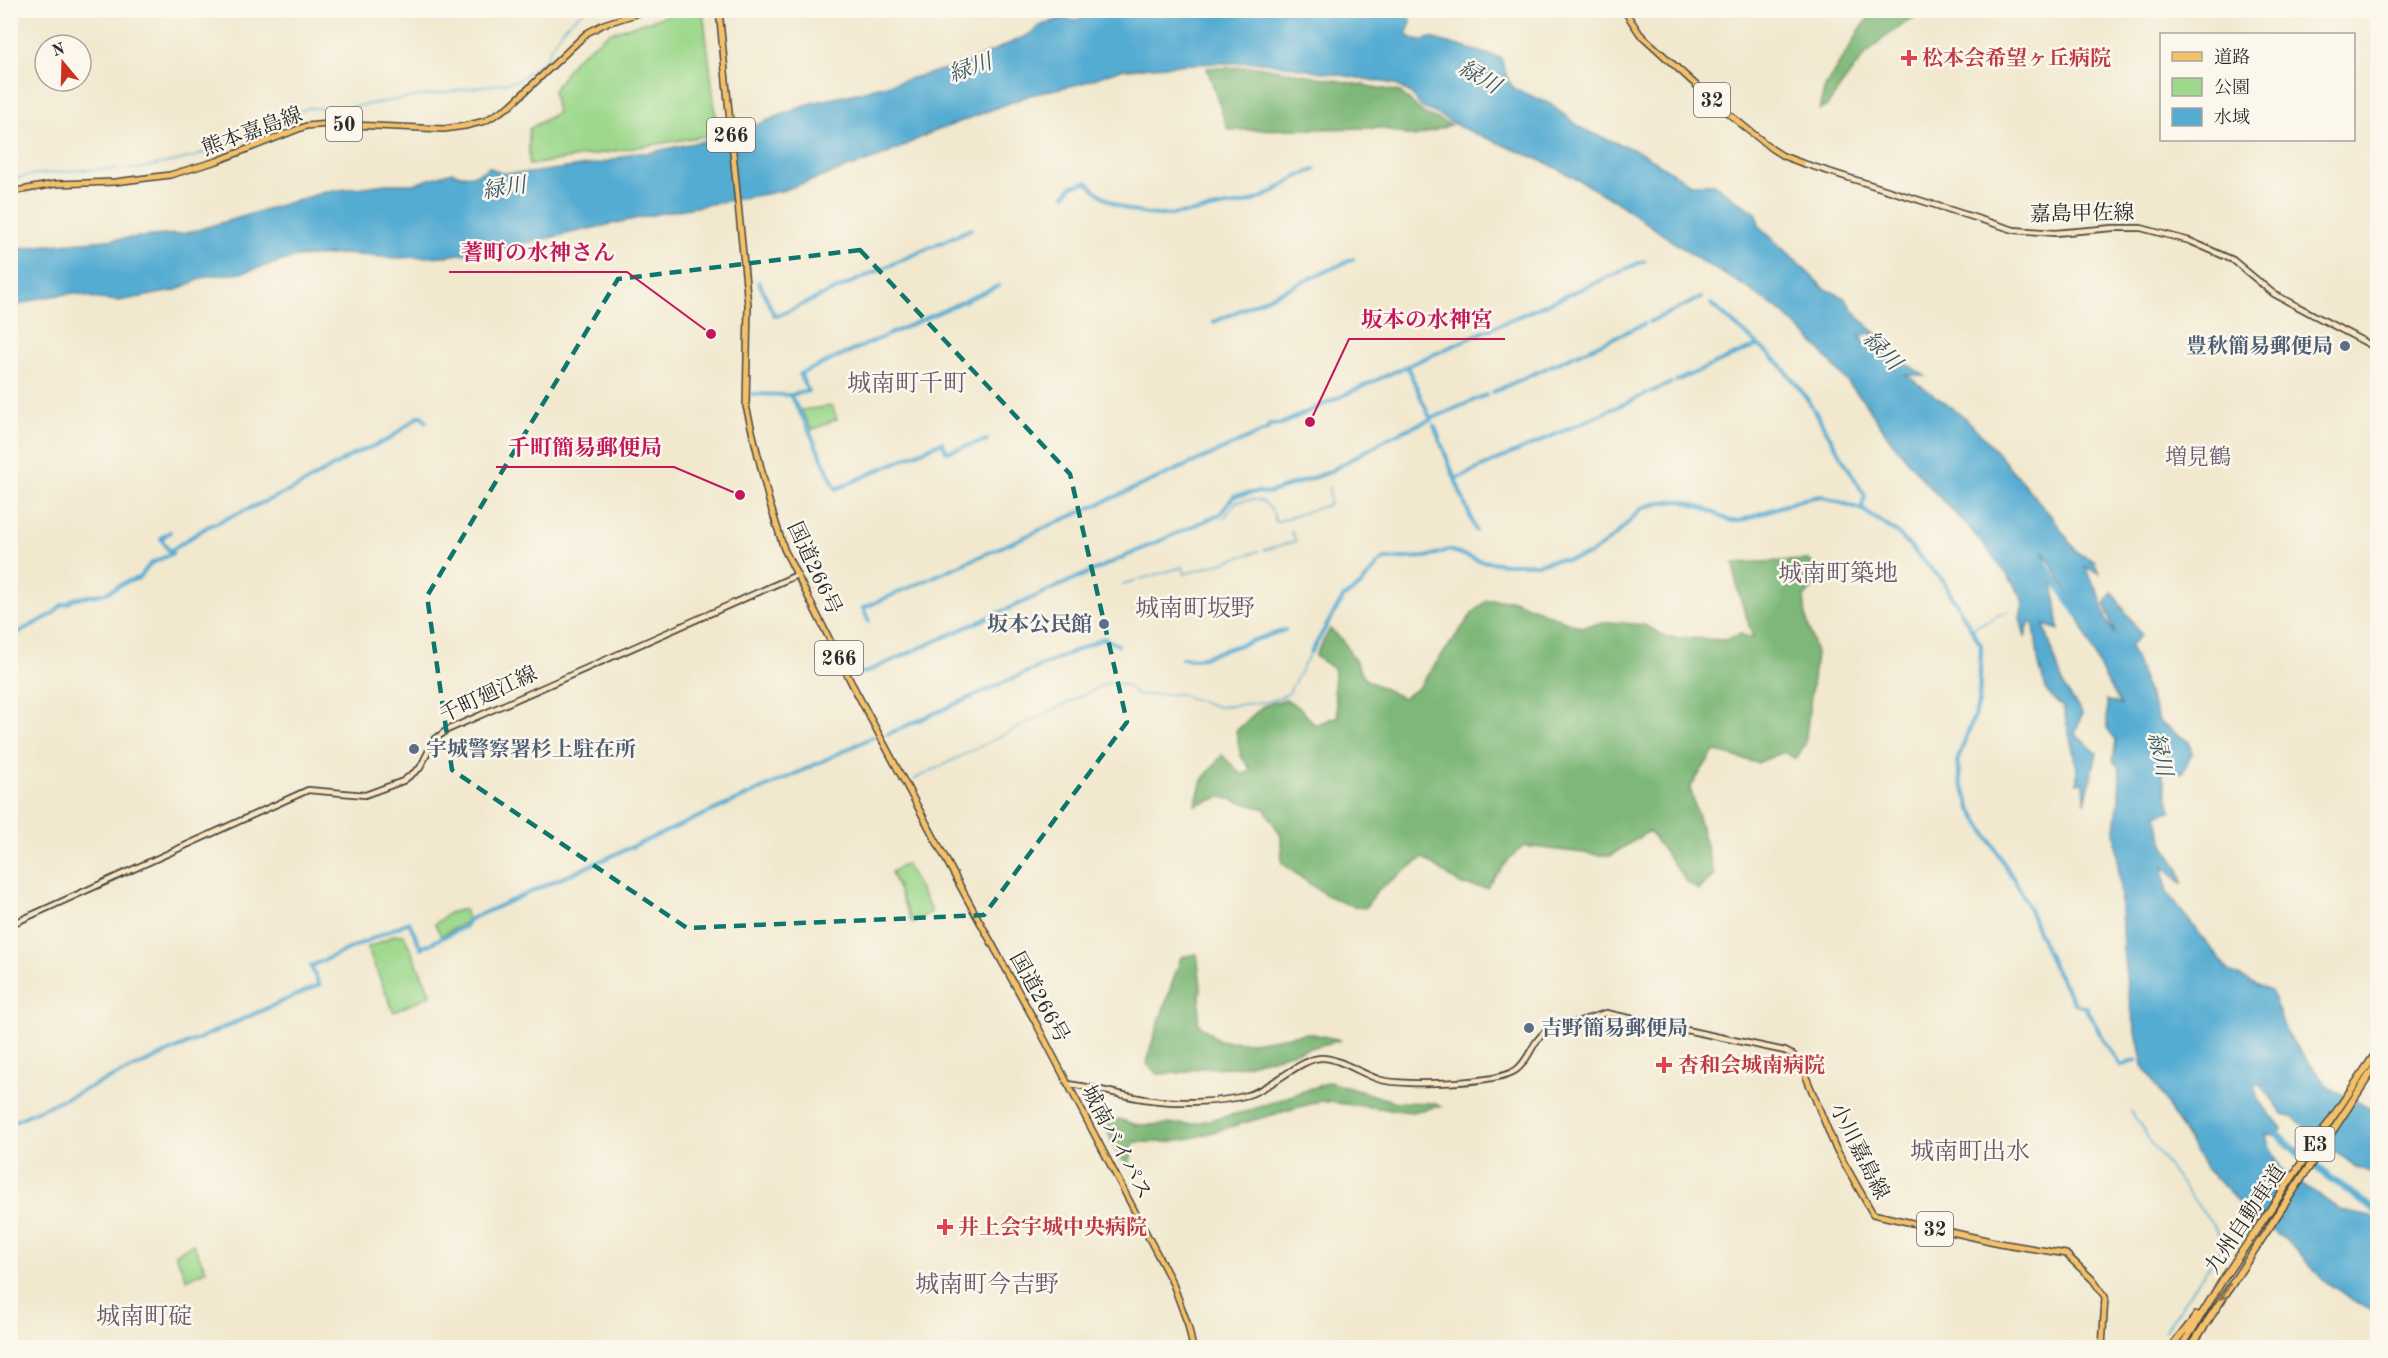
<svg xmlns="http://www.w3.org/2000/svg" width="2388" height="1358" viewBox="0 0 2388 1358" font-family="'Old Standard TT','Noto Serif JP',serif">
<rect width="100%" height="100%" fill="#fbf7ec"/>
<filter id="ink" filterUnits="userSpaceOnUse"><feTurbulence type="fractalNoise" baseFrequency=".0167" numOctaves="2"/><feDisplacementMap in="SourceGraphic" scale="12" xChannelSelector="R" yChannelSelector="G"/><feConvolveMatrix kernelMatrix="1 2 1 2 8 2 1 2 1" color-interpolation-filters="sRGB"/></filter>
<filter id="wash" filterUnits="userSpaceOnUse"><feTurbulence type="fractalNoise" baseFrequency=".008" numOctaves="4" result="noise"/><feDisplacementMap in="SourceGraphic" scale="24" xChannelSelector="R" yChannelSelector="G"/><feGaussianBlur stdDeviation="1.35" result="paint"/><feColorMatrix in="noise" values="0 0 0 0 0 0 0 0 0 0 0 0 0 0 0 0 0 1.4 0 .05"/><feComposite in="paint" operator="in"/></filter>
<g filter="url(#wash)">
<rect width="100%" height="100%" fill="#f1e8ce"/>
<path fill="#9dd88c" stroke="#64825c" stroke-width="1.5" d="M686 10 703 11 718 134 529 165V129L557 113 553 91 575 59 609 33Z
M832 406 837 419 812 430 801 410Z
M906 864 932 912 912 923 891 872Z
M464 909 468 921 441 936 435 924 449 913Z
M395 935H404L431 995 394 1012 367 948Z
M193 1244 206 1270 187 1280 175 1254Z"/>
<path fill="#7eb878" stroke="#547252" stroke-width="1.5" d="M1878 11H1923L1884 38 1862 58 1826 107 1819 110 1825 87 1864 23Z
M1263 67 1400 92 1423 113 1451 125 1415 137 1380 128 1228 130 1207 68Z
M1809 560 1824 575 1804 597 1806 617 1816 654 1805 744 1796 759 1784 752 1757 763 1714 751 1690 788 1714 875 1699 890 1687 882 1649 831 1610 856 1524 846 1510 858 1487 888 1462 885 1423 858 1378 890 1365 908C1333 905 1307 882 1282 863L1281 836 1265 809 1222 797 1195 805 1202 780 1222 755 1242 775 1251 770 1241 756 1236 731 1263 706 1286 699 1301 709 1315 725 1338 716 1334 690 1335 670 1315 656 1330 629 1343 640 1366 680 1403 698 1418 688 1472 614 1487 600H1513L1580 627 1610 622 1644 625 1667 637 1725 640 1740 634 1753 638 1737 587 1734 563Z
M1197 954 1201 986 1198 1023 1219 1041 1252 1042 1308 1033 1341 1040 1237 1067 1201 1068 1179 1073 1157 1074 1147 1064 1151 1046 1181 957Z
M1329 1082 1396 1102 1432 1103 1441 1106 1412 1112 1320 1101 1192 1138 1167 1142H1134L1129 1166C1117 1157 1109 1136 1105 1122L1119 1119 1137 1125 1192 1124 1248 1111Z"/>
<path fill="#55acd2" stroke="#406c7e" stroke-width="1.5" d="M1106 10 1410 11 1411 23 1406 35 1419 41 1431 38 1501 58 1509 82 1515 89 1550 104 1584 130 1642 153 1690 184H1713L1757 214 1759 226 1824 288 1845 298 1861 320 1882 338 1870 333 1859 336 1878 353 1884 345 1896 357 1925 376 1906 375 1962 415 1989 443 2052 517 2078 553 2094 561 2099 573 2085 567 2101 599 2106 620 2115 635 2105 604 2112 592 2141 635 2130 646 2160 723 2189 742 2192 754 2182 773 2161 769 2171 811 2157 815C2158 827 2161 837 2166 848 2172 860 2183 871 2182 884L2163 865 2167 893 2230 972 2271 991 2287 1035 2328 1087 2373 1110 2374 1136 2377 1138V1176L2357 1168 2294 1118 2284 1115 2261 1084H2254L2258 1100 2282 1128 2274 1135 2266 1134 2268 1143 2282 1170 2342 1211 2377 1218V1315L2324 1281 2289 1243 2236 1200 2204 1166 2143 1065 2128 994 2123 950 2120 885 2115 829 2119 799 2120 769 2113 760 2116 740 2107 728V700L2121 705 2105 679 2066 589 2043 551 2054 588 2059 630 2044 625 2064 687 2082 713 2075 734 2097 753 2085 803 2084 782 2077 783V768L2063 707 2047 692 2039 666 2034 626 2030 621 2025 637 2020 618 2024 601 2009 577 1977 536 1926 483 1890 439 1863 400 1813 342 1782 312 1743 285 1701 261 1615 201 1580 181 1547 163 1460 127 1437 114 1422 108 1410 93 1395 84 1263 62 1189 64 1118 70 1083 83 1030 95 928 134 885 155 781 191 657 214 507 247 446 256 396 258 345 254 296 257 241 273 207 276 174 291 119 301 98 299 74 293 39 298 11 308V250L38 246 187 233 325 192 387 184H414L452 172C465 178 478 176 489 167L500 173H529L603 163 633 153H648L703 141 741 131 812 103 857 93 964 64 1028 35 1042 25 1066 17 1073 21Z"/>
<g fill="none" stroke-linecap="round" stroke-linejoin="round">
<path stroke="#55acd2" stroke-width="1.5" d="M903 10C919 22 944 11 962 10
M976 10 1058 13 1062 18
M10 180 30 175 78 170 138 169 193 157 265 129 277 120 308 108 338 109 517 81 547 58 551 47 567 24 585 10
M1223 519 1236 502C1257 496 1270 499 1276 522L1330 504 1329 487
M1264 550 1296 541 1291 531
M1123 584 1183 567 1185 574 1259 551
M1971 629 2007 611
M915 779 1109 682 1126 685 1137 695 1178 694 1219 707 1271 701 1288 694 1311 652
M2131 1111 2154 1147 2225 1242 2164 1331"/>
<path stroke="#55acd2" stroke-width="4" d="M1065 195 1072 186 1087 182C1127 225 1170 217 1221 207 1232 205 1243 205 1253 201 1275 195 1292 175 1315 170
M1625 269 1644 261
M759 282 774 315 777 316 971 229
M1711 304 1779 363 1793 380 1808 400 1865 496 1862 506 1863 509
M1214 322 1353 259
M1649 322 1701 298
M1467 339 1622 271
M1676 381 1758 345
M1493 392 1644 324
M752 394 790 395 808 391 800 374 998 286
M790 395 805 422 836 489 942 442 947 452 987 440
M1431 420 1407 366 1464 341
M1434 425 1455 479 1513 453
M1516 452 1671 383
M1455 479 1476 531
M170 551 207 527 298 487 354 454 388 440 419 416H422L426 422
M869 622 863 608 1260 433 1267 430 1270 424 1279 425 1407 366
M10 637 53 614 61 605 69 603 73 599 106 593 126 582 139 578 150 564 173 553 169 551 161 538 170 532
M1311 652 1343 598 1360 586 1379 563 1385 559 1426 557 1449 550 1481 561 1506 564H1537L1558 559 1567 560 1589 555 1615 536 1642 508 1663 502 1682 501 1704 508 1730 521H1740L1799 500 1821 496 1863 510 1896 532 1943 581 1981 645 1979 703 1957 762 1961 782 1971 809 2021 891 2052 964 2075 1004 2086 1007 2103 1039 2121 1066 2136 1060
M1182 658 1197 659 1285 630
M854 671 864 673 1220 514 1234 496 1257 492 1268 493 1327 473 1394 435 1486 395
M888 734 1104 638 1118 645
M10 1123 319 985 311 966 409 922 421 948 464 927 470 919 793 775 873 737"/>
<path stroke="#55acd2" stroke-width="7" d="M2042 561 2078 614
M2271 1128 2301 1156 2378 1213"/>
</g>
</g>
<g filter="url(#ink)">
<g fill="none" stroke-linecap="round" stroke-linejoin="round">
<defs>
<path id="secondary" d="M1802 163 2014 230 2055 233 2113 228H2141L2190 241 2233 260 2274 294 2378 349
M10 925 308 790 365 795 403 781 420 768 434 740 447 730 797 575
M1068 1084C1094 1087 1118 1095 1144 1099 1172 1104 1220 1103 1248 1095 1272 1088 1300 1059 1321 1058 1338 1057 1363 1075 1381 1080 1404 1086 1497 1084 1516 1070 1530 1060 1532 1040 1547 1031L1606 1013 1785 1051 1793 1055"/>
<path id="primary" d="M1624 10 1640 34 1719 106 1772 149 1783 156 1802 163
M10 192 55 184 115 182 170 175 217 161 306 126 329 124 444 129 465 126 485 121 510 106 587 33 604 24 648 10
M1793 1055 1802 1067 1835 1147 1873 1214 1999 1243 2066 1254 2093 1280 2105 1297 2102 1348"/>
<path id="trunk" d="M719 10 748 305 746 406 769 501 784 549 851 682 965 895 1037 1025 1173 1284 1188 1325 1193 1348"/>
<path id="motorway" d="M2171 1348 2197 1315
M2181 1348 2224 1278 2378 1050
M2190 1348 2378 1062"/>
</defs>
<use href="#secondary" stroke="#494743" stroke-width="8"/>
<use href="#primary" stroke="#494743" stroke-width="8"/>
<use href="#trunk" stroke="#494743" stroke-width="8"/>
<use href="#motorway" stroke="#494743" stroke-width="9"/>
<use href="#secondary" stroke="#fbe6c3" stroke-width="4.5"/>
<use href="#primary" stroke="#f4c16a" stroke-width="5"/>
<use href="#trunk" stroke="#f4c16a" stroke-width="5"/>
<use href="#motorway" stroke="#f4c16a" stroke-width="6"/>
</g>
<defs><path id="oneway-shaft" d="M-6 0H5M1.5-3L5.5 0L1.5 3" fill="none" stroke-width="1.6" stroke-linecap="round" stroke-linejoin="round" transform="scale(1.5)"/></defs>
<use stroke="#90764a" href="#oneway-shaft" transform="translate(2225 1292) rotate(123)"/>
</g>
<path fill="none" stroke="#0f766e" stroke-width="4.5" stroke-dasharray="12 8" stroke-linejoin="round" d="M860 250 1070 474 1127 722 984 915 687 928 452 770 427 596 618 279Z"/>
<g fill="#e0444e" stroke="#fbf7ec" stroke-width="2">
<path d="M1906 49h6v6h6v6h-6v6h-6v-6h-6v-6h6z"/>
<path d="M1661 1056h6v6h6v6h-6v6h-6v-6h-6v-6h6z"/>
<path d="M942 1218h6v6h6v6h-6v6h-6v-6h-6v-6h6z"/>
</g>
<g fill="#5c6f8a" stroke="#fbf7ec" stroke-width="2">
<circle cx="2345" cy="346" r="6"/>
<circle cx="1104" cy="624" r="6"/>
<circle cx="414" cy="749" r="6"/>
<circle cx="1529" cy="1028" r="6"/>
</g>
<g text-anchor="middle" stroke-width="5" stroke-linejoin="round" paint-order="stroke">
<g fill="#fbf7ec" stroke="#696865" stroke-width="1.5">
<rect x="1694" y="83" width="36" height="34" rx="4.5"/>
<rect x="326" y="107" width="36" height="34" rx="4.5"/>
<rect x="707" y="118" width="48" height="34" rx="4.5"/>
<rect x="815" y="641" width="48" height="34" rx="4.5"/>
<rect x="2295.5" y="1127" width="39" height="34" rx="4.5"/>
<rect x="1917" y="1212" width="36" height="34" rx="4.5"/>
</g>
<g font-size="20" font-weight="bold" fill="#2b2b2b">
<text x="1712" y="107">32</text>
<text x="344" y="131">50</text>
<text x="731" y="142">266</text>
<text x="839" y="665">266</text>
<text x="2315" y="1151">E3</text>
<text x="1935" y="1236">32</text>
</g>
<g font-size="21" font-weight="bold" fill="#be3a42" stroke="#fbf7ec" text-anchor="start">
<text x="1922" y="65">松本会希望ヶ丘病院</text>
<text x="1678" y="1072">杏和会城南病院</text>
<text x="958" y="1234">井上会宇城中央病院</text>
</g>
<g font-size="21" fill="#2b2b2b" stroke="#fbf7ec">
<text transform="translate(252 131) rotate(-20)" y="7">熊本嘉島線</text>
<text transform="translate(2082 213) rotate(-1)" y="7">嘉島甲佐線</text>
<text transform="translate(815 568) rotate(65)" y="7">国道266号</text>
<text transform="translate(488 694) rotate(-25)" y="7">千町廻江線</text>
<text transform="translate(1040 997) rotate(61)" y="7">国道266号</text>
<text transform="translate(1117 1142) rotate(62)" y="7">城南バイパス</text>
<text transform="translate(1860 1151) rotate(63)" y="7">小川嘉島線</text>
<text transform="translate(2245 1219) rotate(-56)" y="7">九州自動車道</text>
</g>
<g font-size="21" font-weight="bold" fill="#4e5e75" stroke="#fbf7ec" text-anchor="end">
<text x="2333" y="353">豊秋簡易郵便局</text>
<text x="1092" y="631">坂本公民館</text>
<text x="426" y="756" text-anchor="start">宇城警察署杉上駐在所</text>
<text x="1541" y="1035" text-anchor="start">吉野簡易郵便局</text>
</g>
<g font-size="22" font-style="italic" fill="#3a5865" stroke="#fbf7ec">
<text transform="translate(970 67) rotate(-19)" y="8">緑川</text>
<text transform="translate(1480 76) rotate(30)" y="8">緑川</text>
<text transform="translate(504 187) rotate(-9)" y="8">緑川</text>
<text transform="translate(1883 350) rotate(46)" y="8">緑川</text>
<text transform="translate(2161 754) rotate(78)" y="8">緑川</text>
</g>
<g font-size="22" fill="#675a6f" stroke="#fbf7ec">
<text x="2198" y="464">増見鶴</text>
</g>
<g font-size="24" fill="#675a6f" stroke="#fbf7ec">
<text x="907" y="391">城南町千町</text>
<text x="1838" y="581">城南町築地</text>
<text x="1195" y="616">城南町坂野</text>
<text x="1970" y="1159">城南町出水</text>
<text x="987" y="1292">城南町今吉野</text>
<text x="144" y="1324">城南町碇</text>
</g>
</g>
<path fill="none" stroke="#c2185b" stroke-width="2" d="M711 334L627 272H449M1310 422L1349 339H1505M740 495L674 467H496"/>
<g fill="#c2185b" stroke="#fbf7ec" stroke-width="2">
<circle cx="711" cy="334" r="6"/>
<circle cx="1310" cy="422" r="6"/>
<circle cx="740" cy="495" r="6"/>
</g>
<g font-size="22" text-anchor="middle" font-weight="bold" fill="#c2185b" stroke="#fbf7ec" stroke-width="5" stroke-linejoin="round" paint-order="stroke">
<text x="538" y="260">蓍町の水神さん</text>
<text x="1427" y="327">坂本の水神宮</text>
<text x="585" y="455">千町簡易郵便局</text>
</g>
<rect width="2388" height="1358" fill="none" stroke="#fbf7ec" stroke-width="36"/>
<rect x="2160" y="33" width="195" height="108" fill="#fbf7ec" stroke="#a8a59f" stroke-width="1.5"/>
<rect x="2172" y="52" width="30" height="9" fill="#f4c16a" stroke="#a8a59f" stroke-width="1.5"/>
<text x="2214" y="63" font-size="18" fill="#2b2b2b">道路</text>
<rect x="2172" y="78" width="30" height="18" fill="#9dd88c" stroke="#a8a59f" stroke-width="1.5"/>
<text x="2214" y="93" font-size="18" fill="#2b2b2b">公園</text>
<rect x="2172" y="108" width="30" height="18" fill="#55acd2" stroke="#a8a59f" stroke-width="1.5"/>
<text x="2214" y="123" font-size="18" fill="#2b2b2b">水域</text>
<g transform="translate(63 63) rotate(341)"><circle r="28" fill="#fbf7ec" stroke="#a8a59f" stroke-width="1.5"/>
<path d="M0-4.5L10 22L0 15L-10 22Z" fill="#c8321e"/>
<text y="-9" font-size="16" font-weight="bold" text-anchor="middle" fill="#2b2b2b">N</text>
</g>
</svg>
